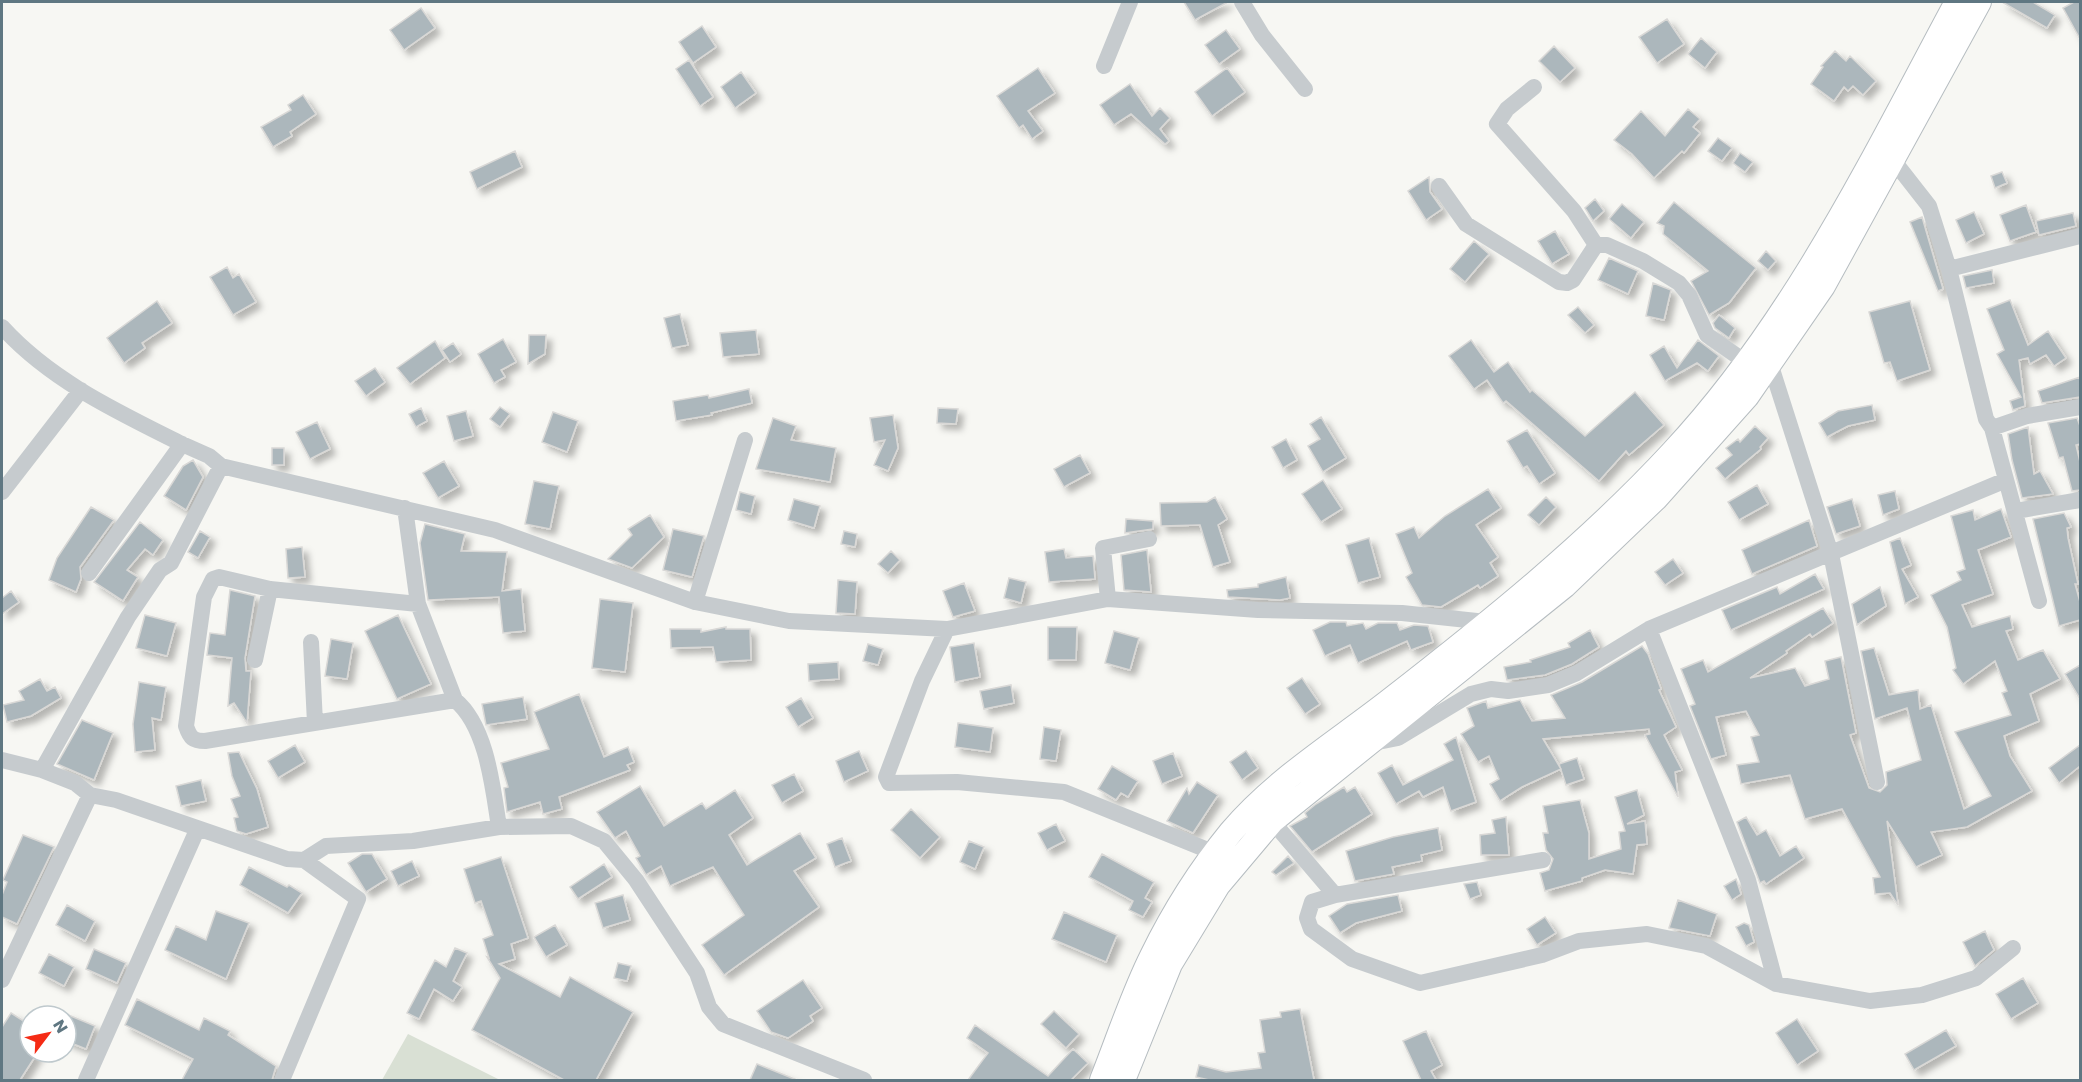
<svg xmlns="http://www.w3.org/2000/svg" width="2082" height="1082" viewBox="0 0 2082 1082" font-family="Poppins,sans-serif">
<defs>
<filter id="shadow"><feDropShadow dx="5.5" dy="5.5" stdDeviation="3" flood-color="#0004"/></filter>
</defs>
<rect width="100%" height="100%" fill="#f7f7f3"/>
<path fill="#d9e0d4" d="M408 1034 500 1080H382Z"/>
<path fill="#acb7bc" stroke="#d9d8d6" stroke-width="1.5" filter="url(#shadow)" d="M1184 2H1228L1195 20Z
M2002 2H2033L2055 15 2047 28Z
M2074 2H2080V39L2063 8Z
M421 8 435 28 404 50 390 30Z
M1667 19 1684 44 1657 63 1639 37Z
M702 26 716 47 693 63 679 42Z
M1226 30 1240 49 1219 64 1205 45Z
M1701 38 1717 52 1705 68 1688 54Z
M1554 46 1575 68 1560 82 1539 61Z
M1835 51 1846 61 1850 56 1876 81 1863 95 1853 86 1848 91 1844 87 1834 101 1811 84 1823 67 1821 66Z
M689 60 713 97 700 106 676 69Z
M1038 68 1055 93 1028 111 1043 131 1032 139 1023 125 1019 128 997 96Z
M1227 68 1245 92 1212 116 1195 92Z
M741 72 756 93 735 108 721 87Z
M1130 84 1152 116 1160 108 1170 118 1160 129 1169 141 1165 144 1131 114 1114 125 1100 105Z
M303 95 316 114 290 132 292 136 273 147 261 127 291 110 288 105Z
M1688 109 1700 119 1693 127 1700 133 1684 153 1682 151 1654 178 1632 154 1614 140 1641 111 1665 136Z
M1718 138 1732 148 1722 161 1708 151Z
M515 151 522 167 477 189 470 172Z
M1740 153 1753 162 1745 172 1733 163Z
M2002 172 2007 183 1995 188 1991 176Z
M1429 177 1430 192 1442 209 1426 220 1408 191Z
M1595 199 1604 211 1593 221 1585 208Z
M1674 202 1756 268 1729 303 1709 315 1691 281 1708 271 1663 234 1664 226 1657 223Z
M1622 204 1644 222 1631 238 1609 219Z
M2026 205 2036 232 2010 241 2000 215Z
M1974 212 1984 234 1966 243 1956 220Z
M2073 213 2076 226 2039 235 2036 221Z
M1922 217 1943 289 1938 291 1910 222Z
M1555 231 1569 254 1552 264 1538 241Z
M1474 241 1489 254 1465 282 1450 269Z
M1766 251 1776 261 1768 270 1758 261Z
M1609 258 1638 271 1628 294 1598 280Z
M227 267 233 278 239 274 256 302 233 315 210 277Z
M1992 270 1994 283 1966 288 1963 276Z
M1653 283 1671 290 1664 320 1646 316Z
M2010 300 2028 345 2048 331 2066 358 2054 366 2046 355 2030 364 2028 358 2019 360 2025 406 2013 410 2010 401 2021 397 1997 354 2004 350 1987 309Z
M157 301 172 323 142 343 145 348 124 363 107 338Z
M1910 301 1930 370 1897 381 1890 362 1884 363 1869 312Z
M1578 307 1594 325 1585 333 1568 315Z
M680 314 688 345 672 348 664 318Z
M1719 315 1735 328 1729 338 1715 328 1713 323Z
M756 330 759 354 723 357 720 333Z
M529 335H546L545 354 528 364Z
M503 339 516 362 501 370 505 377 494 383 478 354Z
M1471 340 1494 372 1508 362 1530 392 1532 390 1585 436 1635 392 1664 425 1629 455 1626 451 1599 481 1506 401 1503 403 1487 380 1474 389 1449 356Z
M1698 340 1719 356 1708 371 1697 363 1665 381 1650 355 1664 346 1677 368Z
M435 341 445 358 410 384 397 368Z
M453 343 461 354 450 362 442 350Z
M375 368 385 382 366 396 355 381Z
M2080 377V397L2042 403 2038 391Z
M749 389 752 403 711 413 712 415 676 421 673 401 708 395 709 398Z
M1872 405 1875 420 1848 426 1827 437 1819 423 1838 411Z
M500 407 510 414 500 427 490 419Z
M421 408 427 421 416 427 409 414Z
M938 408 958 409 956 424 937 423Z
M466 411 473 436 454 441 447 416Z
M553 412 578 421 567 452 542 442Z
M893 415 898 448 888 471 874 465 885 440 874 442 870 418Z
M1321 417 1346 458 1323 472 1308 446 1320 439 1310 424Z
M773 418 796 426 791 440 836 448 830 482 756 469Z
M2077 418 2080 426V444L2076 445 2080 462V490L2072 491 2063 457 2059 458 2048 423Z
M317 422 330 449 310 459 296 432Z
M1755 426 1768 438 1760 447 1761 449 1725 479 1716 468 1732 455 1726 448 1738 439 1740 442Z
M2028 427 2034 474 2040 471 2053 494 2022 498 2012 460 2008 434Z
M1527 430 1555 473 1539 484 1527 466 1523 468 1507 441Z
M1286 439 1297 460 1283 468 1272 447Z
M272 448H284V465H272Z
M1080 455 1090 473 1064 487 1054 469Z
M193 460 203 477 186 510 164 496 183 466Z
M444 461 459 486 438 498 423 473Z
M1323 480 1342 509 1321 522 1302 494Z
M534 481 559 486 550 529 525 524Z
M1757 485 1768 504 1739 520 1728 502Z
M1488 489 1501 508 1476 525 1498 557 1490 563 1498 576 1480 588 1478 585 1441 607 1422 605 1406 577 1412 573 1396 534 1414 527 1419 538 1445 516Z
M1895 491 1899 509 1883 515 1878 495Z
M740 492 755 496 751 514 736 510Z
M1215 497 1227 519 1218 525 1230 562 1213 567 1200 525 1161 526 1160 503 1207 502Z
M1546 497 1556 507 1539 525 1528 515Z
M794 499 820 506 814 528 788 520Z
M1852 499 1860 526 1836 534 1827 507Z
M91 507 114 520 80 567 81 579 76 592 49 580 57 558Z
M2001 509 2011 537 1978 550 1993 594 1962 605 1972 627 2010 616 2013 629 2006 631 2018 660 2043 650 2060 679 2030 694 2039 721 2004 736 2010 756 2032 791 1967 827 1931 832 1942 855 1916 867 1887 821 1898 905 1890 893 1875 894 1873 878 1880 877 1842 809 1805 819 1790 775 1741 784 1737 765 1759 762 1751 737 1759 735 1746 711 1716 717 1726 755 1711 759 1690 706 1695 704 1681 669 1703 660 1708 672 1823 608 1833 623 1812 637 1810 634 1786 651 1787 653 1750 678 1795 668 1805 686 1829 679 1825 661 1841 657 1856 733 1850 735 1869 788 1880 792 1887 785 1886 772 1921 760 1907 708 1875 719 1861 651 1874 648 1889 695 1918 690 1920 709 1931 705 1964 809 1991 796 1955 732 2011 715 2002 693 2007 691 1995 661 1963 684 1953 670 1956 668 1947 627 1931 595 1961 580 1957 572 1965 569 1951 516 1973 510 1975 520Z
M2064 513 2071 527 2067 528 2068 538 2078 584H2075L2080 602V620L2059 626 2033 519Z
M650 515 664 537 632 568 608 559 632 535 628 529Z
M1126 519 1153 521V529L1125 533Z
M1809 520 1817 546 1752 574 1742 550Z
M140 522 163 540 153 555 145 549 127 570 138 577 123 601 94 582Z
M425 524 465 534 461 551 507 552 502 591 521 589 525 631 503 633 499 597 428 600 420 543Z
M673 529 704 536 692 577 663 570Z
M200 531 210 537 198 558 188 552Z
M844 531 857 534 855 547 841 544Z
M1369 538 1380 577 1358 583 1346 545Z
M1900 538 1911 565 1902 569 1918 597 1905 604 1890 542Z
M302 547 305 577 288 578 286 549Z
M1064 549 1066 558 1093 556 1095 579 1049 582 1045 552Z
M1147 550 1151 592 1124 590 1121 555Z
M891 551 900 560 888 573 878 564Z
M1673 559 1683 573 1665 585 1655 572Z
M1815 574 1824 589 1731 630 1722 610 1777 587 1780 594Z
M1286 577 1290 598 1280 600 1228 597 1227 590 1258 587V584Z
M1009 578 1026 582 1021 603 1004 598Z
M838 580 857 582 855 614 836 613Z
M964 583 975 611 953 617 943 591Z
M1880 587 1886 606 1857 625 1852 604Z
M230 590 255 596 245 658 246 671H251L247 723 234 703 228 706 232 658 207 655 210 633 225 635Z
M11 591 19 602 2 614V598Z
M600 599 633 603 625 672 592 668Z
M145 615 176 623 167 656 136 648Z
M398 615 431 684 397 699 365 631Z
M1330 622H1346L1347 626 1363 623 1366 629 1378 623H1397L1400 630 1414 625 1428 626 1433 642 1411 650 1407 641 1358 663 1350 645 1325 656 1313 630Z
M726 627V629H750L751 660 716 662 713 647 671 648 670 629H701V632Z
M1048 627H1077L1076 660H1048Z
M1590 630 1599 647 1572 664 1545 675 1507 680 1504 667 1531 662 1530 660 1570 647 1568 643Z
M1114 631 1139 638 1130 670 1105 663Z
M331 639 353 643 347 679 325 676Z
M974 643 980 677 955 682 950 647Z
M868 644 883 649 878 665 863 661Z
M1642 646 1648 654 1661 689 1659 690 1676 727 1664 735 1682 770 1675 772 1678 797 1645 735 1650 734 1649 729 1543 739 1561 769 1522 787 1500 801 1490 784 1499 779 1489 756 1478 762 1461 734 1474 726 1467 708 1486 701 1488 708 1520 700 1532 721 1565 718 1551 695 1582 682Z
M838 662 839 679 809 681 808 664Z
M2080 665V699L2065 674Z
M1302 678 1320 704 1305 714 1287 688Z
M40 679 47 691 55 687 61 698 31 716 7 722 3 705 24 700 19 691Z
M139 682 166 687 161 720 152 718 155 750 135 752 133 724Z
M1011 685 1014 703 984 709 980 691Z
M579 694 604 757 628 747 634 762 627 765 630 770 559 797 562 809 543 814 540 802 507 812 504 788 508 787 501 763 549 749 534 712Z
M523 697 527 719 486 725 482 704Z
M801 698 813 718 798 727 786 707Z
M82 720 113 733 94 780 57 764Z
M958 723 993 728 990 752 955 747Z
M1044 727 1061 730 1056 761 1040 759Z
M1456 737 1476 802 1451 811 1443 787 1423 797 1419 791 1396 804 1378 773 1392 765 1403 785 1453 760 1444 744Z
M295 745 305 762 278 778 268 761Z
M2080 745V766L2059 783 2049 768Z
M859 751 868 771 844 782 836 761Z
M1246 751 1258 768 1242 780 1230 762Z
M239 752 257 789 268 827 246 834 237 831 234 818 238 817 231 799 240 796 232 776 228 753Z
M1173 753 1182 776 1162 784 1153 761Z
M1577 758 1584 779 1566 785 1559 764Z
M1112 766 1138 781 1128 797 1121 793 1116 800 1098 789Z
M794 774 803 791 782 803 772 785Z
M201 780 206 801 181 806 176 786Z
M1197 782 1218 795 1193 833 1167 821 1187 788 1189 794Z
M640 786 664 826 702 803 706 809 735 790 753 818 729 835 747 865 800 833 816 858 794 871 819 907 724 975 702 945 744 915 713 867 670 886 661 866 646 875 636 858 640 856 626 831 615 838 597 812Z
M1344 787 1347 792 1355 787 1372 814 1312 852 1290 826 1307 817 1305 813 1316 804Z
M1637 790 1644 815 1627 824 1645 821 1647 844 1637 845 1633 874 1605 870 1582 878V881L1545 891 1540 873 1549 870 1553 859 1546 850 1543 833H1548L1543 806 1580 800 1589 833V859L1621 849 1619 832 1625 831 1615 797Z
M911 809 940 837 920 858 891 830Z
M1506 817 1509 855H1481L1480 835 1495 833 1492 820Z
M1746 817 1757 835 1766 830 1780 856 1796 846 1804 858 1766 884 1764 881 1760 883 1737 822Z
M1056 824 1065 841 1047 850 1038 833Z
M1438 828 1442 850 1421 855 1422 861 1392 867 1394 874 1355 881 1346 851 1393 837Z
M23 835 54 847 17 924 2 917V895L7 882 3 880Z
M842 838 851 861 835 867 827 844Z
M969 841 984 847 975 869 960 862Z
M362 854H372L387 879 366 892 348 863Z
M1102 854 1154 882 1145 898 1152 902 1143 917 1129 910 1133 901 1089 877Z
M1288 856 1294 863 1276 875 1272 872Z
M501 857 528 938 511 944 515 959 499 964 560 997 570 977 633 1012 596 1080H564L472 1030 500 978 487 957 489 958 483 939 493 935 481 901 475 903 464 869Z
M412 861 419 876 398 886 391 871Z
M604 864 612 877 578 899 570 887Z
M249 867 287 887 289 885 302 893 288 913 240 885Z
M1736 879 1741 894 1732 900 1724 886Z
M1477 882 1481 895 1470 899 1464 884Z
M623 895 630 920 603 928 595 903Z
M1398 895 1402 911 1356 923 1340 933 1329 916 1347 904Z
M1678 900 1717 914 1710 936 1669 928Z
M67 905 95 921 85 941 56 925Z
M216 911 249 923 226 979 165 950 176 926 206 940Z
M1064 912 1117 935 1106 962 1052 939Z
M1545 917 1556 933 1537 945 1527 929Z
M1744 923 1749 925 1754 942 1746 946 1736 927Z
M555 925 567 945 546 957 534 937Z
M1985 931 1994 950 1975 966 1963 942Z
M455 948 467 953 453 981 462 987 453 1001 434 989 419 1019 407 1013 435 960 446 967Z
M94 949 126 963 117 983 86 969Z
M49 954 74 967 64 986 39 973Z
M618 963 631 966 627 981 614 978Z
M2023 978 2038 1003 2011 1019 1996 994Z
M803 980 822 1008 810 1016 813 1021 788 1038 771 1032 757 1011Z
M137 999 199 1030 204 1018 230 1031 228 1035 276 1066 272 1080H182L193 1059 125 1025Z
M1300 1009 1314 1080H1209L1196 1077 1199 1065 1226 1072 1261 1068 1258 1053 1265 1052 1260 1020 1281 1017 1280 1012Z
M1054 1011 1079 1034 1066 1048 1041 1024Z
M11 1013 30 1025V1052H38L20 1080H2V1027Z
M66 1014 95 1026 86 1049 66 1041Z
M1797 1019 1818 1051 1797 1065 1776 1033Z
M975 1025 1048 1076 1073 1049 1088 1063 1071 1080H968L988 1053 967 1038Z
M1946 1030 1956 1046 1914 1070 1905 1054Z
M1426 1031 1442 1065 1431 1071 1436 1080H1421L1403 1041Z
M757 1064 797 1080H750Z"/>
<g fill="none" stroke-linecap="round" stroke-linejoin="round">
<defs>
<path id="secondary" d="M1102 1080C1118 1040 1132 996 1152 956 1173 913 1200 870 1231 832 1275 780 1334 744 1388 702 1487 625 1587 545 1673 452 1795 321 1873 158 1957 2
M1123 1080 1170 964 1218 885 1272 821 1564 586 1656 498 1747 396 1823 286 1979 2"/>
</defs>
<use href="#secondary" stroke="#b6bdc1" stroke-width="26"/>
<path stroke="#c6cbce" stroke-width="16" d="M1242 2 1262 35 1305 89
M1104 66 1130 2
M1534 87 1507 109 1497 124 1574 211 1596 245
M1893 160 1929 206 1949 269 1986 419 1992 428 2039 601
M1439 186 1466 224 1559 282 1567 283 1573 280 1596 245H1607L1643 261 1679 283 1689 295 1707 335 1747 363
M1949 269 2080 236
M2 327C51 381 118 412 182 444L89 573
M1770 363 1831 554 1877 782
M1992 428 2027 416 2080 407
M182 444 209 456 221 466 495 530 695 602 789 621 947 629 1108 599 1258 610 1402 613 1486 622
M2 492 81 390
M405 508 418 604 270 589 219 577 213 579 204 597 186 726C190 738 193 741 205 741L455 700C487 726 493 789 499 827
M2016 511 2080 500
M1108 599 1103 548 1149 539
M695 602 745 440
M418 604 455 700
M947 629 922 681 886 777 889 783 957 782 1064 792 1215 853
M1649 629 1748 880 1776 984
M311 642 315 723
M255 660 270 589
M1373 743 1398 738 1471 694 1491 689 1508 691 1548 685 1577 673 1649 629 2006 480
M2 760 42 770 75 783 90 795 116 800 287 859 304 860 358 899 282 1080
M42 770 128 617 160 570 171 563 221 466
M1272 821 1335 895
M304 860 326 846 413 841 499 827 571 826 604 841 636 880 697 973 709 1007 723 1024 864 1080
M1543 860 1335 895 1312 902 1307 918 1311 929 1352 959 1420 983 1542 955 1579 941 1647 934 1706 946 1776 984 1870 1001 1922 995 1976 978 2013 948
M2 980 90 795
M86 1080 197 830"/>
<use href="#secondary" stroke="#fff" stroke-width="24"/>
</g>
<rect width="2082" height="1082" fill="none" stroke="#5f7782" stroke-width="6"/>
<g transform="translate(48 1034) rotate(58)"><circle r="28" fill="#ffffff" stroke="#bfc9cd" stroke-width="1.5"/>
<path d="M0-4.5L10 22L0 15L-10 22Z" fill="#f52b15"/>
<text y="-9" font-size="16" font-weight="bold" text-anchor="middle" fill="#5f7782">N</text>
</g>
</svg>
